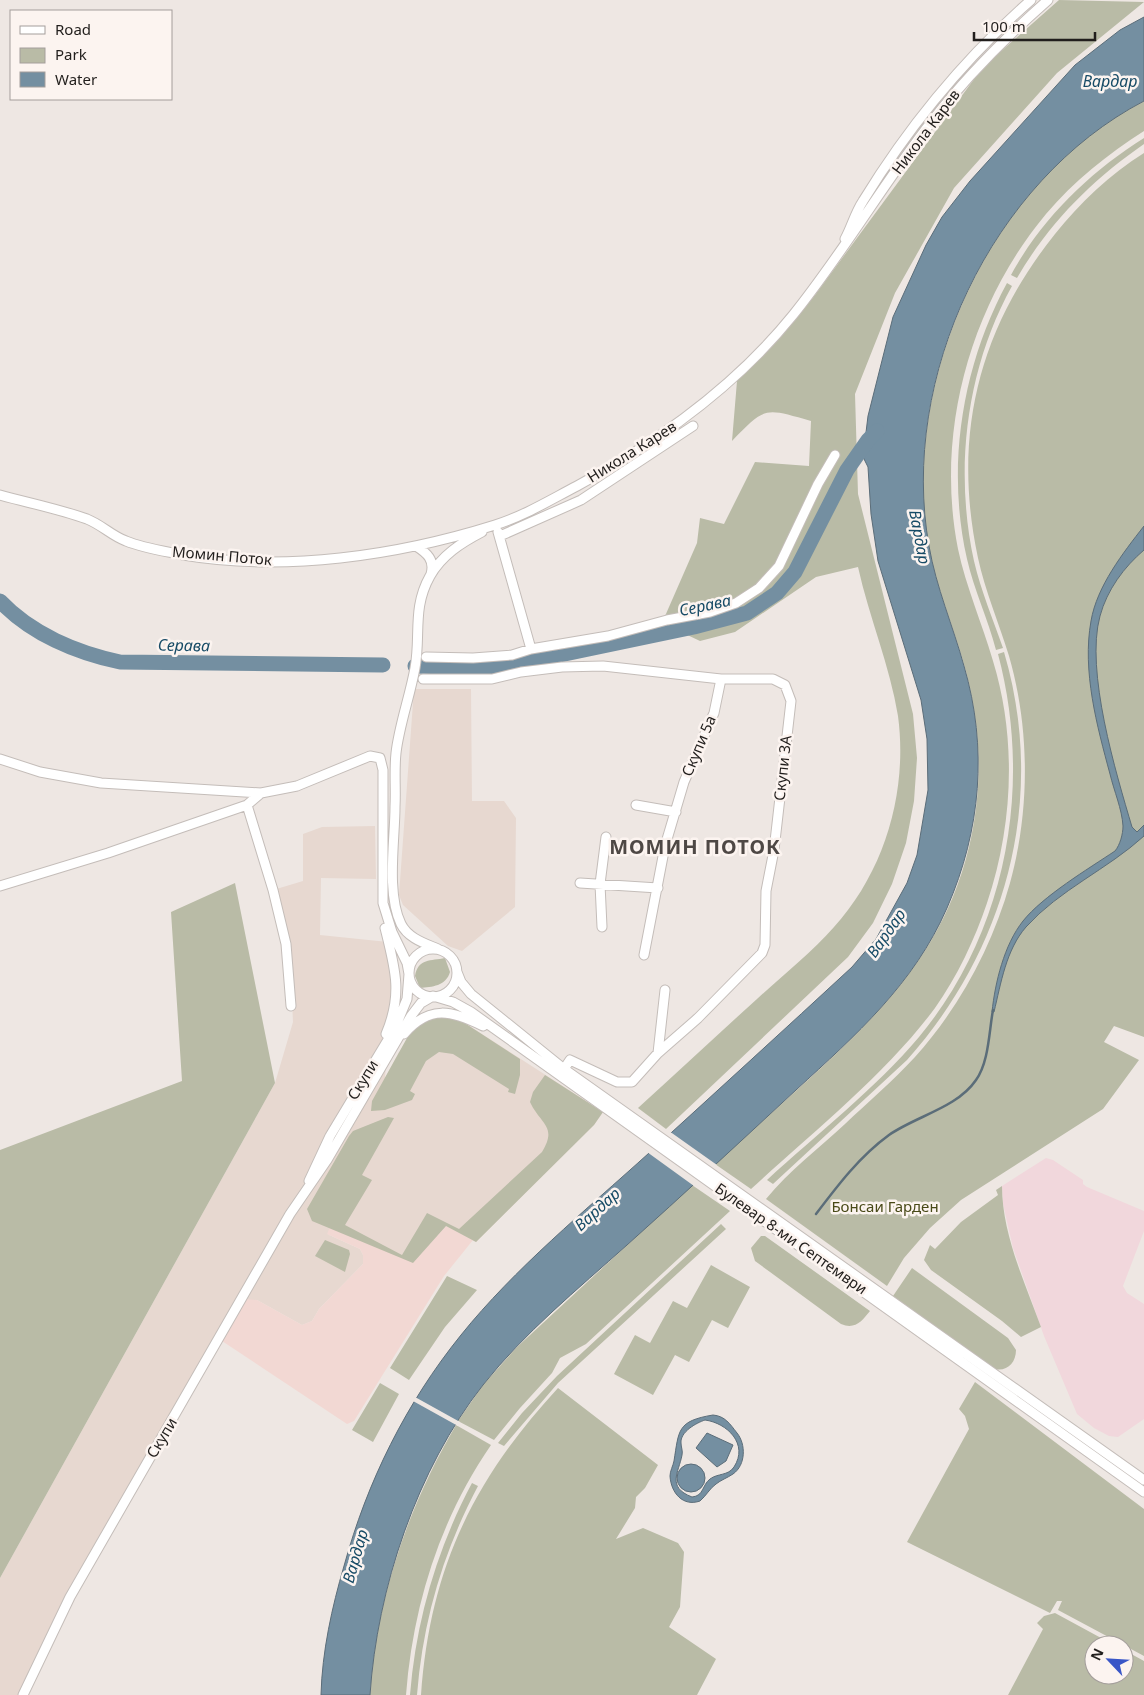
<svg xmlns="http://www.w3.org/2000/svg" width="1144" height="1695" viewBox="0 0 1144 1695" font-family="'Noto Sans',sans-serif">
<rect width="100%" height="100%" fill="#eee7e3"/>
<path fill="#e7d8d0" d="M414 689H471L472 801H504L516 818 515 907 462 951 448 946 403 905 399 895Z
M375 826 376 879 321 878 320 935 388 942 393 976 385 1078 399 1052 457 1018 603 1112 594 1125 476 1242 446 1226 413 1263 327 1234 360 1249 363 1255V1264L319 1309 312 1321 302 1325 257 1300H246L222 1341 218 1339 117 1514 23 1695H0V1578L275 1083 293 1022 292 1001 273 890 303 881V834L322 827Z"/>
<path fill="#f1d7dc" d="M1046 1158 1053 1160 1083 1180V1184L1087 1187 1144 1211V1231L1123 1286 1127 1293 1144 1304V1419L1118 1437 1109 1436 1094 1428 1077 1414 1044 1336 1013 1248 1003 1204 1002 1186Z"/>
<path fill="#f2d8d3" d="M446 1226 473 1240 444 1276 354 1421 347 1424 222 1341 246 1299 257 1300 302 1325 312 1321 319 1309 363 1264V1255L360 1249 327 1234 330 1227 413 1262Z"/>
<path fill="#b9bba6" d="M1059 0 1144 2 1057 73 954 188 895 293 855 394 858 494 913 714 917 758 914 801 906 843 892 884 873 923 848 957 666 1129 638 1108C678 1072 717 1035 757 999 783 975 811 953 834 927 885 871 908 791 898 716 890 666 869 617 858 567L816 577 735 632 700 641 662 623 697 543 700 518 724 524 755 462 809 466 811 421C764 408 766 406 732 441L737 381 779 339 815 295 983 67Z
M1144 101V131C1108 154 1074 181 1046 214 970 305 935 433 958 549 966 587 982 623 993 661 1017 739 1013 826 987 903 975 939 957 977 935 1008 887 1073 811 1134 751 1189L715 1164C743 1139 771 1113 799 1088 877 1017 943 954 969 847 984 785 981 722 963 661 952 623 936 586 929 547 899 381 992 178 1144 101Z
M1144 138V144C1092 180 1049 223 1017 278L1011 275C1042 218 1090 172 1144 138Z
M1144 153V1037L1114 1026 1104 1042 1139 1060 1103 1109 961 1200 930 1228 904 1258 887 1286 766 1199C789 1171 819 1148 845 1124 868 1102 893 1081 915 1057 959 1008 992 947 1010 883 1030 810 1030 729 1009 656 999 623 985 591 978 558 952 437 978 330 1055 234 1080 203 1110 174 1144 153Z
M1007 283 1012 286C966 369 954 470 974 561 981 591 993 619 1003 648L996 650C988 619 974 590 967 559 946 467 962 366 1007 283Z
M1004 652C1047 798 1007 948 907 1060L773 1184 767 1180C817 1134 876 1088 919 1037 1007 931 1033 785 998 654Z
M235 883 275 1083 0 1578V1150L182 1081 171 912Z
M445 958 450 972C446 986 432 987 420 988L415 976C418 958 431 961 445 958Z
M433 1017 457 1018 520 1059V1075L515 1094 508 1092 509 1089 453 1054 439 1052 426 1061 410 1091 415 1094 412 1100 385 1110 371 1111 372 1101 412 1029Z
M545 1075 603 1112 594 1125 476 1242 446 1226 413 1263 312 1221 307 1209 349 1136 353 1131 388 1117 394 1118 362 1175 372 1180 345 1225 402 1255 427 1213 459 1229 542 1152C558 1126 540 1124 530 1102L533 1092Z
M692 1185 730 1211 586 1344 560 1358 552 1373 520 1408 494 1440 458 1421 483 1385 516 1348Z
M1002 1186C1002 1234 1025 1283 1041 1327L1021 1337 1002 1321 931 1270 924 1260 930 1245 935 1249 961 1222 998 1195 996 1190Z
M721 1224 726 1229 558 1383 504 1446 498 1443 522 1413 557 1376Z
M761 1236H765L870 1311C862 1321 855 1330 841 1324L755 1261 751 1248Z
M325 1240 349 1250 350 1254 345 1272 315 1256Z
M711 1265 750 1287 728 1328 712 1320 689 1362 675 1355 653 1395 614 1374 635 1335 650 1343 673 1301 687 1308Z
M912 1268 1008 1338 1016 1350C1016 1363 1007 1372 994 1369L893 1296Z
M447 1276 477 1290 445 1327 409 1380 390 1368Z
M975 1382 1144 1509V1656L1058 1610 1062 1601H1057L1050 1613 907 1542 969 1429 965 1416 959 1409Z
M380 1383 399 1394 373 1442 352 1430Z
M558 1388 658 1465 645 1488 636 1497 635 1508 616 1539 643 1528 678 1543 684 1552 680 1607 669 1627 716 1659 697 1695H421C430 1569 473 1480 558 1388Z
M456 1425 491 1445C440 1519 413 1605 406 1695H370C376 1600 408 1507 456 1425Z
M472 1483 478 1486C443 1552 423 1620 417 1695H410C416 1620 437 1549 472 1483Z
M1055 1613 1114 1645H1094V1675H1124V1650L1144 1661V1695H1008L1043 1629 1037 1623 1044 1616Z"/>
<path fill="#748fa1" stroke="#5b6d79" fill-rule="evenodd" d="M1144 17V101C991 181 899 378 929 546 936 587 953 626 964 666 988 748 981 830 947 908 914 984 856 1035 796 1090 740 1142 684 1194 627 1245 578 1289 524 1333 483 1385 417 1469 377 1589 370 1695H321C322 1652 332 1607 344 1566 367 1482 406 1403 461 1335 514 1269 586 1210 649 1153 717 1091 785 1029 852 967L876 939 907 883 917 855 928 790 927 739 921 700 878 561 871 514 868 467 863 457 868 416 893 317 926 245 942 217 970 181 1075 65 1120 30Z
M1144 526V550C1124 567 1107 590 1100 616 1085 671 1116 773 1132 827L1137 832 1144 825V836C1108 869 1059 890 1026 927 1006 950 1001 983 994 1012H992C995 983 1004 945 1023 921 1043 896 1088 869 1115 851 1120 845 1123 834 1123 826 1122 809 1114 791 1110 774 1097 726 1082 671 1091 621 1097 586 1123 553 1144 526Z
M713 1415C725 1416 730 1424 737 1433 746 1444 746 1465 733 1474 727 1478 721 1480 716 1484 710 1488 706 1496 700 1501 683 1507 671 1493 670 1476 670 1471 673 1466 674 1461 679 1430 677 1421 713 1415ZM705 1420C727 1423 749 1444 734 1467 728 1476 718 1473 710 1479 702 1485 704 1496 692 1497 666 1487 679 1472 682 1455 683 1451 681 1447 681 1443 680 1432 696 1423 705 1420Z
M707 1433 733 1445 726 1461 717 1467 696 1448Z
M677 1478a14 14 0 1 1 28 0a14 14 0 1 1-28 0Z"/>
<path fill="#eee7e3" d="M669 1131 717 1165 694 1186 647 1152Z
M415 1397 460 1422 458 1426 413 1401Z"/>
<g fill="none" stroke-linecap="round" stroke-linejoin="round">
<path stroke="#5b6d79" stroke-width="2.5" d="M816 1214C838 1185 860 1156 889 1135 916 1116 957 1108 976 1080 989 1062 989 1031 993 1010"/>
<path stroke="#748fa1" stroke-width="15" d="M0 601C31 634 77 653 120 662L383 665
M415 666 480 668 517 664 694 627 747 613 777 593 795 572 847 470 868 440 877 431"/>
<defs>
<path id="minor" d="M845 239C852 226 855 213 863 201 909 126 965 58 1031 0
M0 495C29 503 59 509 87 519 102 525 112 536 126 541 143 548 164 551 183 555 285 572 396 556 495 525 524 516 550 500 577 486 658 442 734 388 793 315 843 253 883 184 932 121 966 77 1006 37 1048 0
M498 532 531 649
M500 536 581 500 693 426
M416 546C427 553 435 560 431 574
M426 657 473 658 512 655 531 649 608 636 667 620 710 612 736 603 759 588 779 566 818 484 835 455
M423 679H492L521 672 562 667 603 666 721 679H773L785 685 791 701 774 850 766 891 765 945 762 953 698 1018 658 1053 632 1082H617L570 1060 564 1069
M0 759 40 772 101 783 261 793 297 786 370 756 380 758 383 770V903L392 932 407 963 409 974 407 999 395 1028 330 1136 309 1181
M261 793 247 805 273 890 286 944 291 1006
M636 805 676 812
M580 883 658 888
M0 886 108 853 247 805
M602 927 600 884 606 837
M385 928C395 968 403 994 386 1034
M438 949C424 943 408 938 401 924 386 893 395 840 395 807 396 789 394 771 396 753 399 726 410 696 415 668 421 635 412 608 430 576 442 555 461 543 482 532
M409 973a24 24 0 1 1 48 0a24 24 0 1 1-48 0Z
M644 955 665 846 684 782 714 713 721 679
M457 972 461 982 471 994 564 1069 1144 1480
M404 1034C430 1004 452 1011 483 1026
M658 1053 665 990
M23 1695 70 1597 290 1214 327 1160 411 1016 421 1003 433 996 453 1002 471 1012 1144 1492"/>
</defs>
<use href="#minor" stroke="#c4bdb9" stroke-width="11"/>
<use href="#minor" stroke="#fff" stroke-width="9"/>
</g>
<g text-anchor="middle" stroke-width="5" stroke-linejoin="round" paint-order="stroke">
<g font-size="15" fill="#211e1c" stroke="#fcf4f0">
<text transform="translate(926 132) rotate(-53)" y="5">Никола Карев</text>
<text transform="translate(632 452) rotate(-32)" y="5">Никола Карев</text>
<text transform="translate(222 556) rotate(5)" y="5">Момин Поток</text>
<text transform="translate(699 746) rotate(-67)" y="5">Скупи 5а</text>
<text transform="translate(783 768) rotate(-84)" y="5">Скупи 3А</text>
<text transform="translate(363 1080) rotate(-58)" y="5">Скупи</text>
<text transform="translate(791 1239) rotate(35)" y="5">Булевар 8-ми Септември</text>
<text transform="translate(162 1438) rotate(-59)" y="5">Скупи</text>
</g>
<g font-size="15" fill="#484917" stroke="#fcf4f0">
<text x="885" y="1212">Бонсаи Гарден</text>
</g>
<g font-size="16" font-style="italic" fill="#174b66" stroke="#fcf4f0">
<text x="1110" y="87">Вардар</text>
<text transform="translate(920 537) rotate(79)" y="6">Вардар</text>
<text transform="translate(705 605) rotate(-12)" y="6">Серава</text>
<text transform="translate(184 645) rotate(1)" y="6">Серава</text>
<text transform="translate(886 933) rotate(-55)" y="6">Вардар</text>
<text transform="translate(597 1209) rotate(-42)" y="6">Вардар</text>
<text transform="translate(355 1556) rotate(-74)" y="6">Вардар</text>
</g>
<g font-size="20" font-weight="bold" letter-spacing="1" fill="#4e4845" stroke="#fcf4f0">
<text x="695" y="854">МОМИН ПОТОК</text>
</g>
</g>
<rect x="10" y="10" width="162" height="90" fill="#fcf4f0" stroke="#a49e9b"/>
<rect x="20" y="26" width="25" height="8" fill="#ffffff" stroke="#a49e9b"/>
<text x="55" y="35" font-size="15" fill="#211e1c">Road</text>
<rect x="20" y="48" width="25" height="15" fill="#b9bba6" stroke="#a49e9b"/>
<text x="55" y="60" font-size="15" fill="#211e1c">Park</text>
<rect x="20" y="72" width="25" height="15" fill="#748fa1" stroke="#a49e9b"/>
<text x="55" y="85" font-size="15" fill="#211e1c">Water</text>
<g transform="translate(1109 1660) rotate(295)"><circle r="24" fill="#fcf4f0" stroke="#a49e9b"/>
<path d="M0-4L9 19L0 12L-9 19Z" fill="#3956c7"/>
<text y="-8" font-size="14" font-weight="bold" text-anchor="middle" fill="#211e1c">N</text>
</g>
<path d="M974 32v8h121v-8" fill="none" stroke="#211e1c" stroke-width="2.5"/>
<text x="982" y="32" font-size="15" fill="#211e1c" stroke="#fcf4f0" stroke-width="4" paint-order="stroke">100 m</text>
</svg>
